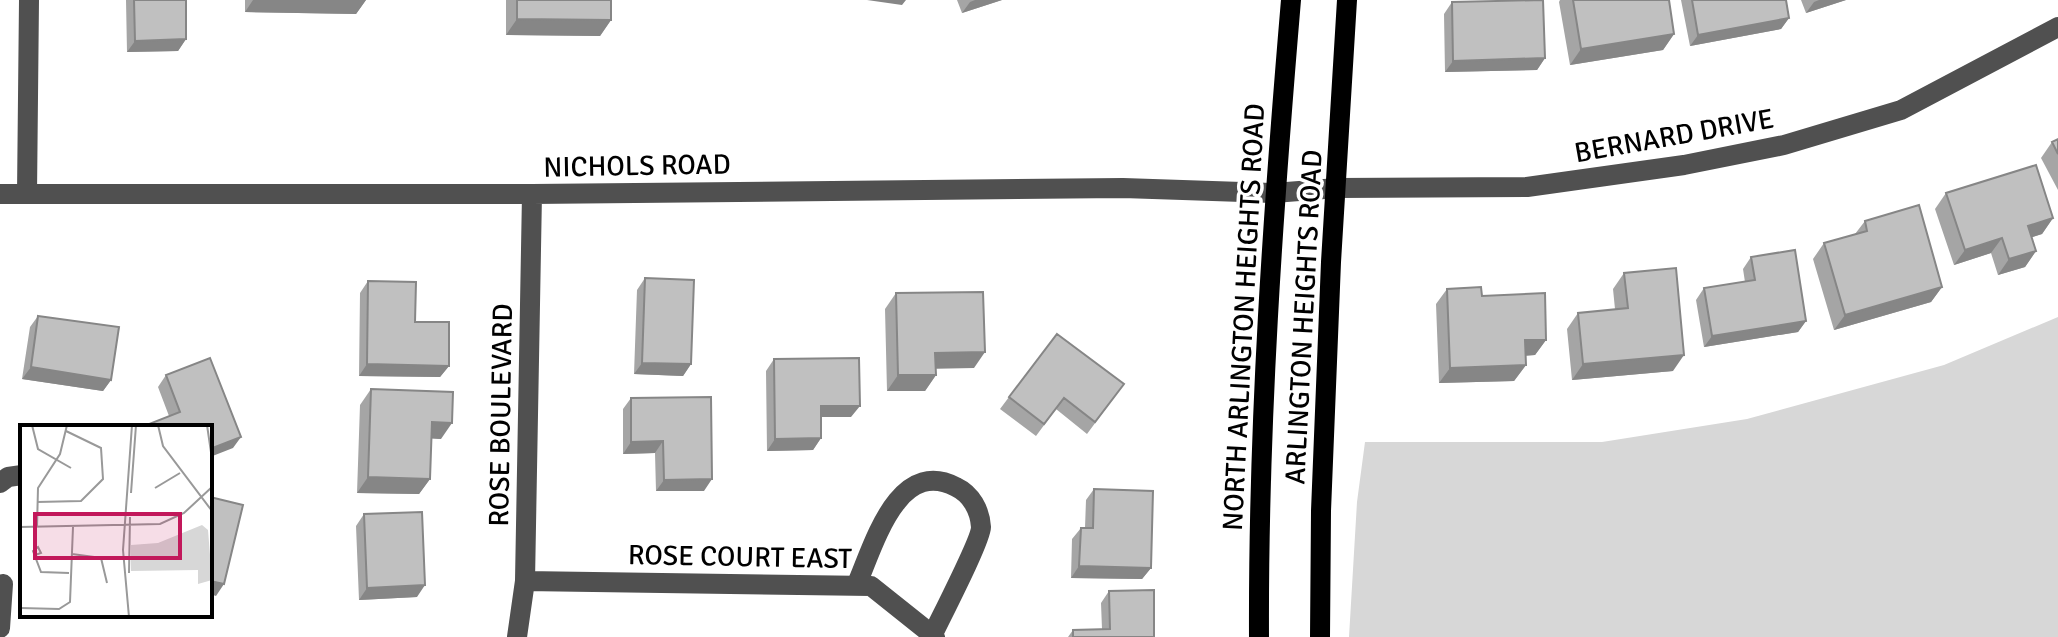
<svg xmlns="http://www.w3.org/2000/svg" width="2058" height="637" viewBox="0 0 2058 637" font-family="Signika,sans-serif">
<rect width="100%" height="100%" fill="#fff"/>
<path fill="#d7d7d7" d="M2058 317V637H1349L1357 502 1365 442H1602L1747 419 1944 365Z"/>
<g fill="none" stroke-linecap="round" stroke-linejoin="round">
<path stroke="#505050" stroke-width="20" d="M0 194H532L1123 188 1274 193 1337 188 1527 187 1684 165 1784 145 1901 110 2058 27
M27 194 29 0
M0 483 8 477 22 475
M525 581 871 586 935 637
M856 586C873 548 897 456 956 487 971 494 980 510 981 527 981 540 941 617 933 634
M0 628 3 584
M517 637 525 581 532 194"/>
<path stroke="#000" stroke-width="20" d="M1259 637C1258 424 1273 212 1291 0
M1320 637 1321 511 1331 262 1347 0"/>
</g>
<path fill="#a5a5a5" d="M126 0H186V39L178 51 127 52Z
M245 0H366L356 14 245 12Z
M506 0H611V20L600 36 506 35Z
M957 0H1002L962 13Z
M1560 0H1669L1674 34 1663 50 1570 65 1559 2Z
M1681 0H1786L1789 18 1781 29 1690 46Z
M1801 0H1846L1806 13Z
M1452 2 1545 58 1537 70 1445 72 1444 14Z
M2058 139V190L2041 158 2052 142Z
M1946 193 2053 218 2042 234 2032 237 2036 251 2025 267 1998 275 1991 253 1954 265 1935 209Z
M1865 221 1942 287 1931 302 1834 330 1813 259 1824 243 1855 234Z
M1751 257 1806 321 1798 332 1704 347 1696 300 1704 288 1745 282 1743 269Z
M1624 273 1673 371 1572 380 1567 329 1578 313 1615 309 1613 289Z
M645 278 691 364 683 376 634 374 637 290Z
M368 281 415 322 449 366 440 377 359 376 360 293Z
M1447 289 1482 296 1546 340 1535 355 1525 356 1526 365 1514 381 1439 383 1436 304Z
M896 293 974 368H936V375L925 391H887L885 309Z
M38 316 111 380 103 391 22 379 30 327Z
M774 359 851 417H821V438L813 450 767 451 766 371Z
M166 375 233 448 210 427H147L149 424 169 416 158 387Z
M1124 384 1087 434 1056 409 1036 436 1000 409 1009 397Z
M371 389 441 439 431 438 430 479 419 494 357 493 360 405Z
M631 398 704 491H656L655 453 623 454V409Z
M1094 489 1151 568 1142 579 1071 578 1072 539 1081 528H1085L1086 500Z
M364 514 417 597 359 600 356 526Z
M1109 591 1154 637H1068L1073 630 1102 629 1101 603Z"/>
<path fill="#868686" d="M253 0H366L356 14 245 12Z
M867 0H906L902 5Z
M975 0H1002L962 13 970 2Z
M1819 0H1846L1806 13 1814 2Z
M1789 18 1781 29 1690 46 1698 35Z
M517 19 611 20 600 36 506 35Z
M1674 34 1663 50 1570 65 1581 49Z
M186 39 178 51 127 52 135 41Z
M1545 58 1537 70 1445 72 1453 61Z
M2053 218 2042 234 2017 242 2028 226Z
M2002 238 1991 253 1954 265 1965 250Z
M2036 251 2025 267 1998 275 2009 259Z
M1942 287 1931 302 1834 330 1845 315Z
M1806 321 1798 332 1704 347 1712 336Z
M1525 340H1546L1535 355 1514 356Z
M985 352 974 368 924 369 935 353Z
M1684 355 1673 371 1572 380 1583 364Z
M642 363 691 364 683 376 634 374Z
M367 364 449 366 440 377 359 376Z
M1526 365 1514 381 1439 383 1450 368Z
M31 367 111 380 103 391 22 379Z
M898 375H936L925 391H887Z
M821 406H860L851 417H812Z
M432 422 452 423 441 439 421 438Z
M241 437 233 448 210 457V449Z
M821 438 813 450 767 451 775 439Z
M663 441 655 453 623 454 631 442Z
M368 477 430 479 419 494 357 493Z
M712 479 704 491H656L664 480Z
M1079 566 1151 568 1142 579 1071 578Z
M210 581 224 584 216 596 210 594Z
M425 585 417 597 359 600 367 588Z"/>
<path fill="#c0c0c0" stroke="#868686" stroke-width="2" d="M134 0H186V39L135 41Z
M517 0H611V20L517 19Z
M1543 0 1545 58 1453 61 1452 2Z
M1573 0H1669L1674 34 1581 49Z
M1692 0H1786L1789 18 1698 35Z
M2058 139V154L2052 142Z
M2036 165 2053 218 2028 226 2036 251 2009 259 2002 238 1965 250 1946 193Z
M1919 205 1942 287 1845 315 1824 243 1867 231 1865 221Z
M1795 250 1806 321 1712 336 1704 288 1755 280 1751 257Z
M1676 268 1684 355 1583 364 1578 313 1628 308 1624 273Z
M645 278 694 280 691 364 642 363Z
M368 281 416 282 415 322H449V366L367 364Z
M1481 287 1482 296 1545 293 1546 340H1525L1526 365 1450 368 1447 289Z
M983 292 985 352 935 353 936 375H898L896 293Z
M38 316 119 327 111 380 31 367Z
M1057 334 1124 384 1095 422 1064 398 1044 424 1009 397Z
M210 358 241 437 210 449V427H150L149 424 180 412 166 375Z
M859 358 860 406H821V438L775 439 774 359Z
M371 389 453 392 452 423 432 422 430 479 368 477Z
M711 397 712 479 664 480 663 441 631 442V398Z
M1094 489 1153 491 1151 568 1079 566 1081 528H1093Z
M210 497 243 505 224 584 210 581Z
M422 512 425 585 367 588 364 514Z
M1154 590V637H1073V630L1110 629 1109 591Z"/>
<g text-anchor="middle" stroke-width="7" stroke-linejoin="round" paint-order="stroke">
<g font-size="28" fill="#000" stroke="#fff">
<text transform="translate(1674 135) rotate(-10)" y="10">BERNARD DRIVE</text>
<text transform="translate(637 165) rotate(-1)" y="10">NICHOLS ROAD</text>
<text transform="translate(1243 317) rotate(-87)" y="10">NORTH ARLINGTON HEIGHTS ROAD</text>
<text transform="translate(1303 317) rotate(-87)" y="10">ARLINGTON HEIGHTS ROAD</text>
<text transform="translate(500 415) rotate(-89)" y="10">ROSE BOULEVARD</text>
<text transform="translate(740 556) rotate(1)" y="10">ROSE COURT EAST</text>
</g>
</g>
<g transform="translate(20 425)">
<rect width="192" height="192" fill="#fff"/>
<path d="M182 100 188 105 192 155 178 159V145L111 146V120L138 118Z" fill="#d7d7d7"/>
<path fill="none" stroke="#999" stroke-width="2" d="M12 0 18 24 51 43M138 0 143 21 192 86M187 0 192 34M135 63 160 48M111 68 116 0M17 77 61 76 83 54 81 23 46 6M0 102 140 99 164 88 192 62M17 102 18 63 40 29 47 0M52 129 81 133 87 158M15 130 21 128 18 122 13 126 21 147 49 148M109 148 110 92M0 183 39 184 50 177 53 102M109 192 103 125 112 0"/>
<path fill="#c2185b" fill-opacity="0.15" stroke="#c2185b" stroke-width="4" d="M15 89H160V133H15Z"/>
<rect width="192" height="192" fill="none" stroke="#000" stroke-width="4"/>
</g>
</svg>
